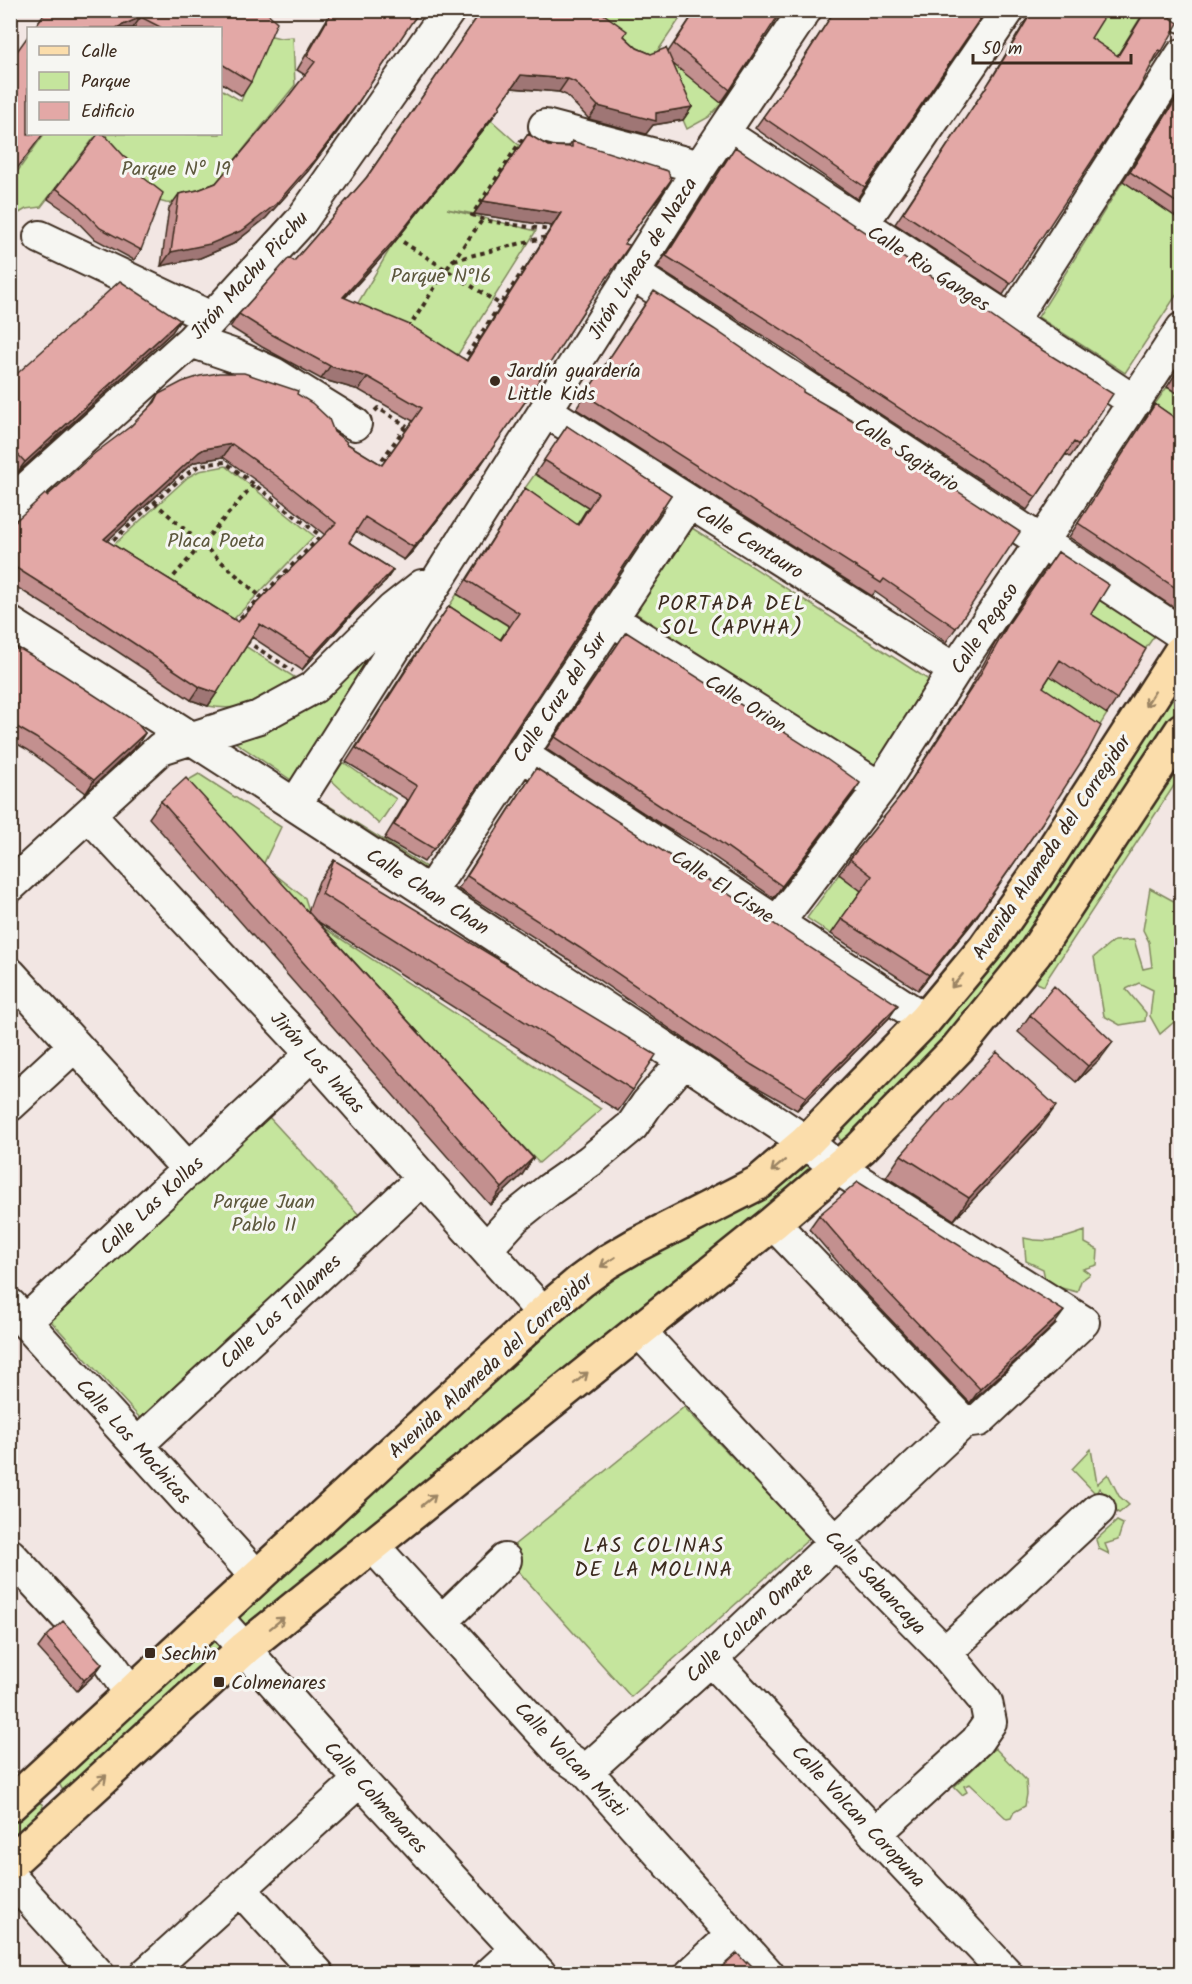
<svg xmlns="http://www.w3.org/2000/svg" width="1192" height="1984" viewBox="0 0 1192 1984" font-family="Kalam,sans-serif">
<rect width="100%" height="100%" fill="#f2e6e3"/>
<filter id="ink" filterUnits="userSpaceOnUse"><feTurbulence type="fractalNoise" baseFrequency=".0167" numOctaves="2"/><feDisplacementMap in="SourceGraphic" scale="12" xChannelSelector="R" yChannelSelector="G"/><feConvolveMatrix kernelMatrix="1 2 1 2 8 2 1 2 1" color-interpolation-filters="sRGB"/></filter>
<g filter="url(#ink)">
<path fill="#c5e59d" stroke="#80885e" stroke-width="1.5" d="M571 11H685L653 58Z
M1076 11H1134L1142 15 1126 41 1154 62 1138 87 1084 49Z
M268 35 280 38 293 37 295 85 214 186 181 204 166 203 155 200 146 194 94 138 41 207 26 209 14 216 11 214 10 182 44 134H220L221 89 241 101Z
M665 57 722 103 709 117 687 129 657 61Z
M410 115 464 154 491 120 520 146 474 214 447 209 536 231 457 356 358 303 391 247 451 171 396 133Z
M1123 181 1181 220V288L1125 373 1038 317Z
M1167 387 1181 396V444L1145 418Z
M226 466 314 536 230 623 107 551 188 477 199 471Z
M535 474 588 507 568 539 515 502Z
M689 526 932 682 877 769 634 612Z
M457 594 510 627 491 654 440 620Z
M1100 598 1155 635 1135 664 1080 629Z
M413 603 297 784 235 742 286 717Z
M245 646 294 677C275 702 238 712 208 706Z
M1181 671V712L1034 938 965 1025 849 1143 841 1141 837 1135 838 1127Z
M1050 675 1107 714 1090 741 1033 703Z
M1181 753V775L1047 979 1044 986 1037 983 1035 972Z
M343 762 396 799 379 824 331 780Z
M199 774 281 827 263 865 305 898 312 920 601 1109 539 1163 346 960 185 782Z
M326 804 426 867 422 875 321 810Z
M839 874 862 891 831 934 807 918Z
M1150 888 1181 905V1016L1160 1034 1150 1016 1153 990 1139 983 1126 989 1146 1013 1145 1021 1120 1025 1104 1016 1094 957 1114 941 1134 940 1143 969 1152 967 1149 942 1143 930Z
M268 1116 360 1216 140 1418 49 1319Z
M802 1158 817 1168 256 1626 244 1627 238 1620 236 1613 573 1299Z
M1085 1231V1243L1098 1250 1097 1265 1083 1269 1090 1274 1081 1281 1077 1292 1046 1284 1043 1269 1026 1261 1024 1238C1047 1244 1063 1239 1085 1231Z
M684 1407 810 1538 631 1697 503 1554Z
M1091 1449 1097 1484 1108 1474 1119 1496 1129 1505 1119 1513 1110 1508 1107 1497 1099 1488 1096 1494 1072 1469Z
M1117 1521 1123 1524 1118 1540 1105 1544 1109 1554 1099 1549 1096 1540Z
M215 1635 226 1648 69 1791 62 1789 57 1779Z
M995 1748 1026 1780 1027 1794 1025 1806 1014 1812 1011 1818 1007 1819 970 1784 964 1786 967 1792 962 1795 954 1787Z
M36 1801 42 1804 45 1813 11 1850V1818Z"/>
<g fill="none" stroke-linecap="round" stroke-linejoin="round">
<defs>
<path id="minor" d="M1172 10 1182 16
M545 126 700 167
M723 133 1135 402
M862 224 1008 10
M40 237 211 318
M632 273 1182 634
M1011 322 1182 55
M191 341 232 355 274 374 355 424
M546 411 955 670
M10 504 191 341 301 221 449 10
M611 619 880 788
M10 623C279 792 542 966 806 1142L839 1169 1083 1322 979 1420 963 1422
M521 754 925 1020
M295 805 700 167 805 10
M89 815 312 1054 543 1313
M10 886 161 748 259 717 314 687 393 609 422 586
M430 892 689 502
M778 922 880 788 955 670 1058 518 1182 329
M10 974 189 1170
M10 1105 75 1045
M773 1223 963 1422
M486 1249 515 1217 550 1189 590 1161 632 1126 647 1104 684 1061
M10 1305 257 1577
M26 1321 312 1054
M639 1331 835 1541 945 1653 986 1702 990 1722 977 1741 875 1834
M137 1445 423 1178
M372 1545 564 1756 586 1771 768 1974
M10 1555 108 1661 131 1694
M216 1617 360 1780 540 1974
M442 1621 505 1560
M945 1653 1099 1509
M711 1659 1007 1974
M586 1771 711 1659 963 1422
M10 1877 98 1974
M240 1889 318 1974
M146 1974 360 1780
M490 1974 517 1949
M691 1974 733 1935"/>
<path id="major" d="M10 1805 543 1313 581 1281 607 1262 636 1245 758 1183 806 1142 925 1020 985 948 1042 867 1182 650
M10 1863 245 1648 773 1223 861 1148 958 1048 1035 953 1182 730"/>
</defs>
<use href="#minor" stroke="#3b2a1e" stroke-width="36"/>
<use href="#major" stroke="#3b2a1e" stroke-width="38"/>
<path stroke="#3b2a1e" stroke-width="4" stroke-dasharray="4.5 4.5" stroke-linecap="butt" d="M522 139 472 215 488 221 550 230
M403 242 501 305
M454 260 546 237
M408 329 446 270 483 219
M462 362 526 266
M375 411 378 408 407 426
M377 467 406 426
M154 502 261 597
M107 546 181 478 200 465 225 462 321 536
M168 583 254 484
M234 624 321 536
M246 641 293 671
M10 754 11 753"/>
<use href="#minor" stroke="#f6f6f2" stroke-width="32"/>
<use href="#major" stroke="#fbddab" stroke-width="33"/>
</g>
<path fill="#c3908f" stroke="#3b2a1e" stroke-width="1.5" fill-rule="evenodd" d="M47 10H264L251 82 242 96 220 82V28H34Z
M333 10 409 26 346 121 308 171 266 218 233 244 200 258 161 266 169 208 179 194 198 190 216 183 285 101 305 75 297 70 324 24Z
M482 10 624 36 637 48 651 54 668 52 696 10 730 90 721 103 672 63 692 107 683 120 653 125 646 134 589 119 566 95 559 92 512 88 499 106 500 107 491 120 389 249 345 298 466 361 552 226 474 214 528 134 548 146H569L572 141 662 193 624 244 585 309 480 466 413 551 404 560 356 531 349 542 393 570 384 583 355 611 302 670 252 637 208 706 191 700 85 630 10 583V526L131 426 151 406 159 394H297L346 443 382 465 413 421 359 390 321 379 262 347 230 327 239 314 294 261 366 178ZM223 457 269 490 325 535 238 622 107 541 190 465 195 462Z
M835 10H986L857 199 755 128 789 81Z
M1032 10H1100L1091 38 1117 56 1146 10 1162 51 1154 62 1153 61 1003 295 895 224 987 86Z
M1182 89V221L1123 181Z
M735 147 1079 445 1070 457 1066 454 1027 510 817 373 796 357 657 268Z
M56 188 141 250 134 260 93 238 70 214 48 199Z
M645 304 803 392 956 628 946 642 875 592 872 596 576 409Z
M180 320 172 332 17 473 10 466V380Z
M1182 364V396L1167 387Z
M1155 404 1182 423V595L1173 607 1069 537Z
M567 426 671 495 460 813 424 862 384 839 408 800 346 762 411 661 449 606 500 640 509 626 457 594 525 488 577 525 588 507 535 474Z
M1058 552 1091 614 1117 699 1107 714 1050 676 1043 687 1042 823 973 922 918 990 831 934 861 891 839 874 850 859 898 800 967 693 998 638Z
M626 632 851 796 774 898 698 846 665 827 546 749Z
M10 648 145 733 137 745 86 793 28 750 10 740Z
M536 768 889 1018 797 1110 743 1079 571 961 458 889Z
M161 801 308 912 319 881 334 860 633 1090 618 1111 317 921 533 1158 522 1175 490 1205 149 818Z
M1030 1015 1101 1058 1076 1082 1018 1032Z
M952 1100 1040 1128 954 1220 886 1177 901 1155Z
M819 1215 1054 1325 970 1403 856 1283 809 1229Z
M46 1637 102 1664 94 1675 77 1691 38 1648Z"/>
<path fill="#9f7674" stroke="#3b2a1e" stroke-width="1.5" d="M420 10H422L406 29Z
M141 17 133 28H116Z
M521 75 568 79 559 92 512 88Z
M598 106 656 113 692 107 683 120 653 125 646 134 589 119Z
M355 107 308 171 266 218 233 244 200 258 161 266 171 252Z
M500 107 491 120 389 249 333 310 343 297Z
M483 201 561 213 552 226 474 214Z
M180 320 172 332 17 473 25 462Z
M330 366 368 377 359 390 321 379Z
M527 399 480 466 413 551 404 560Z
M232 444 223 457 195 462 190 465 95 552 104 539 199 452 204 449Z
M393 570 384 583 355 611 302 670 311 657 365 598Z
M200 687 217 693 208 706 191 700Z
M145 733 137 745 86 793 94 780Z
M860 783 851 796 774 898 782 886Z
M983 907 973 922 918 990 929 975Z
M898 1005 889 1018 797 1110 806 1097Z
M1113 1042 1101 1058 1076 1082 1088 1066Z
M1056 1106 1040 1128 954 1220 969 1198Z
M533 1158 522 1175 490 1205 502 1188Z
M1064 1311 1054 1325 970 1403 980 1389Z
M102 1664 94 1675 77 1691 84 1680Z"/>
<path fill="#e3a8a6" stroke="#3b2a1e" stroke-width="1.5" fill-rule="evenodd" d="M47 10H264L277 22 251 82 220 63V28H162L141 17 116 28H34Z
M333 10H420L355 107 317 157 276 204 243 230 210 244 171 252 179 194 198 190 216 183 285 101 315 62 307 56Z
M482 10H598L627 31 624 36 637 48 651 54 666 48 692 107 656 113V121L598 106 575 82 568 79 521 75 499 106 500 107 398 236 343 297 410 325 467 361 561 213 483 201 528 134 548 146 572 147V141L668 171 671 180 624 244 630 245 586 307 527 399 489 453 422 538 413 547 365 517 349 542 393 570 365 598 311 657 260 624 217 693 200 687 94 617 10 564V526L45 494 47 496 95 453 131 426 155 402 159 394 182 382 200 376 219 373H244L298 391 297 394 312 403 329 419 334 432 347 442 346 443 382 465 422 408 368 377 330 366 271 334 239 314 289 258 294 261 367 177ZM232 444 278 477 336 523 238 622 104 539 199 452 204 449Z
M696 10H782L730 90 674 44Z
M835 10H986L865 187 763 117 794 74Z
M1033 10H1100L1106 14 1091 38 1118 56 1146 10H1159L1178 23 1162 51 1159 50 1138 91 1011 284 903 213 994 75Z
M28 36V134H43L10 178V61Z
M1182 90V206L1130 172Z
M98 134H104L144 178 163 193 141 250 100 228 77 204 56 188Z
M735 147 974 304 1021 337 1113 394 1079 445 1074 442 1036 497 825 360 805 344 666 256Z
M120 281 180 320 25 462 10 446V380Z
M654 291 714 329 803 390V392L859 424 899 453 1020 532 956 628 884 579 881 583 585 395Z
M1182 365V376L1176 373Z
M1155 404 1182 423V592L1078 523Z
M567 426 671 495 460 813 434 849 394 825 417 786 356 748 421 647 449 606 501 640 519 613 467 580 525 488 578 525 598 493 544 460Z
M1058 552 1109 585 1091 614 1146 649 1117 699 1060 660 1043 687 1101 726 1088 751 1042 823 983 907 929 975 841 919 872 876 850 859 901 796 978 678 1009 623Z
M626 632 825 758 860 783 782 886 707 833 674 815 555 737Z
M10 648 22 650 62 674 136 722 145 733 94 780 36 738 10 723Z
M536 768 898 1005 806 1097 752 1065 580 948 467 876Z
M186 778 533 1158 502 1188 161 801Z
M334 860 656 1055 633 1090 322 894Z
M1054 986 1113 1042 1088 1066 1030 1015Z
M997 1052 1056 1106 969 1198 901 1155 950 1099 952 1100Z
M858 1182 1064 1311 980 1389 866 1269 819 1215Z
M63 1621 102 1664 84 1680 46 1637Z
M737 1953 746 1963 747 1961 760 1974H714Z"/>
<defs><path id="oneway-shaft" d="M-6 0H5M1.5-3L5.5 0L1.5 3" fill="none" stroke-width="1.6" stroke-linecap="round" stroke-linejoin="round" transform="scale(1.5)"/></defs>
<g stroke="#9b8464">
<use href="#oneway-shaft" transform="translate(1150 699) rotate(123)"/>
<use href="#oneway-shaft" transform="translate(957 981) rotate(130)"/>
<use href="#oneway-shaft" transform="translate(778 1166) rotate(140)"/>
<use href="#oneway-shaft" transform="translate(608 1262) rotate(147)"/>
<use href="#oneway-shaft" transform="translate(581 1378) rotate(-39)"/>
<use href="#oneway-shaft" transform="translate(429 1500) rotate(-39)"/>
<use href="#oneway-shaft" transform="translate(277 1623) rotate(-39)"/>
<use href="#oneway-shaft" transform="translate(100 1781) rotate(-43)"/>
</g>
</g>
<g fill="#3b2a1e" stroke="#f6f6f2" stroke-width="2">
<circle cx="495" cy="381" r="6"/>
<rect x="144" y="1647" width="12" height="12" rx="3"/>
<rect x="213" y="1676" width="12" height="12" rx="3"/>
</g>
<g text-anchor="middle" stroke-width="6" stroke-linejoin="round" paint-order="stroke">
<g font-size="20" fill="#5e593e" stroke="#f6f6f2">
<text x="176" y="175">Parque Nº 19</text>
<text x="441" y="282">Parque N°16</text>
<text x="216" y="547">Placa Poeta</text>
<text x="264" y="1208">Parque Juan<tspan x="264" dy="23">Pablo II</tspan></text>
</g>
<g font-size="20" fill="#3b2a1e" stroke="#f6f6f2">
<text transform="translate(642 258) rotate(-58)" y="7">Jirón Líneas de Nazca</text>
<text transform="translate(929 268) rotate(33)" y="7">Calle Rio Ganges</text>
<text transform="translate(249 275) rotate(-48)" y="7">Jirón Machu Picchu</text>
<text transform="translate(907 454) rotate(33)" y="7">Calle Sagitario</text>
<text transform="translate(750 541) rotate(32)" y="7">Calle Centauro</text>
<text transform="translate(984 628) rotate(-56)" y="7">Calle Pegaso</text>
<text transform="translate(559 697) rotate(-56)" y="7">Calle Cruz del Sur</text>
<text transform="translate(746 703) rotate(32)" y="7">Calle Orion</text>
<text transform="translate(1051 847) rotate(-56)" y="7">Avenida Alameda del Corregidor</text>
<text transform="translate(723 886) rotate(33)" y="7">Calle El Cisne</text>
<text transform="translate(428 891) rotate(33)" y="7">Calle Chan Chan</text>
<text transform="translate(318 1062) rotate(48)" y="7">Jirón Los Inkas</text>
<text transform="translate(151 1205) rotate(-43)" y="7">Calle Las Kollas</text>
<text transform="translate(280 1311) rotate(-43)" y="7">Calle Los Tallames</text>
<text transform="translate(490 1365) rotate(-42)" y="7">Avenida Alameda del Corregidor</text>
<text transform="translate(134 1441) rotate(48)" y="7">Calle Los Mochicas</text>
<text transform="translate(876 1582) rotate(46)" y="7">Calle Sabancaya</text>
<text transform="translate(749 1622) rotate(-43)" y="7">Calle Colcan Omate</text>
<text transform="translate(571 1759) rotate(46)" y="7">Calle Volcan Misti</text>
<text transform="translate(376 1797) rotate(48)" y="7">Calle Colmenares</text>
<text transform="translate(859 1816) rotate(47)" y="7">Calle Volcan Coropuna</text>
</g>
<g font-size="20" fill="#3b2a1e" stroke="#f6f6f2" text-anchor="start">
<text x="507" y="377">Jardín guardería<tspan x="507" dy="23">Little Kids</tspan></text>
<text x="162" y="1660">Sechin</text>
<text x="231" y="1689">Colmenares</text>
</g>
<g font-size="21" letter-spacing="1.5" fill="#3b2a1e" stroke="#f6f6f2">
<text x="732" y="610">PORTADA DEL<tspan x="732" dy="24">SOL (APVHA)</tspan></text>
<text x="654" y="1552">LAS COLINAS<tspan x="654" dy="24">DE LA MOLINA</tspan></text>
</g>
</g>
<rect width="1192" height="1984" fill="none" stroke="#f6f6f2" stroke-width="36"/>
<rect x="18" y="18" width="1156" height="1948" fill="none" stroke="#3b2a1e" stroke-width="2" filter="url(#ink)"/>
<rect x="27" y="27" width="195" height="108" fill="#f6f6f2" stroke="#aba49d" stroke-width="1.5"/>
<rect x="39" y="46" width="30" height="9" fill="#fbddab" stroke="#aba49d" stroke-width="1.5"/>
<text x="81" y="57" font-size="18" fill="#3b2a1e">Calle</text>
<rect x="39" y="72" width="30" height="18" fill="#c5e59d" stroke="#aba49d" stroke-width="1.5"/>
<text x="81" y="87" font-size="18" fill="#3b2a1e">Parque</text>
<rect x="39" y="102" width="30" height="18" fill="#e3a8a6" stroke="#aba49d" stroke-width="1.5"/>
<text x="81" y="117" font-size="18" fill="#3b2a1e">Edificio</text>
<path d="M973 54v9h158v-9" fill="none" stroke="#3b2a1e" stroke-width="3"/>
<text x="982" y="54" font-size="18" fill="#3b2a1e" stroke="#f6f6f2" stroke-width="4.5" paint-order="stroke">50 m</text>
</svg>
